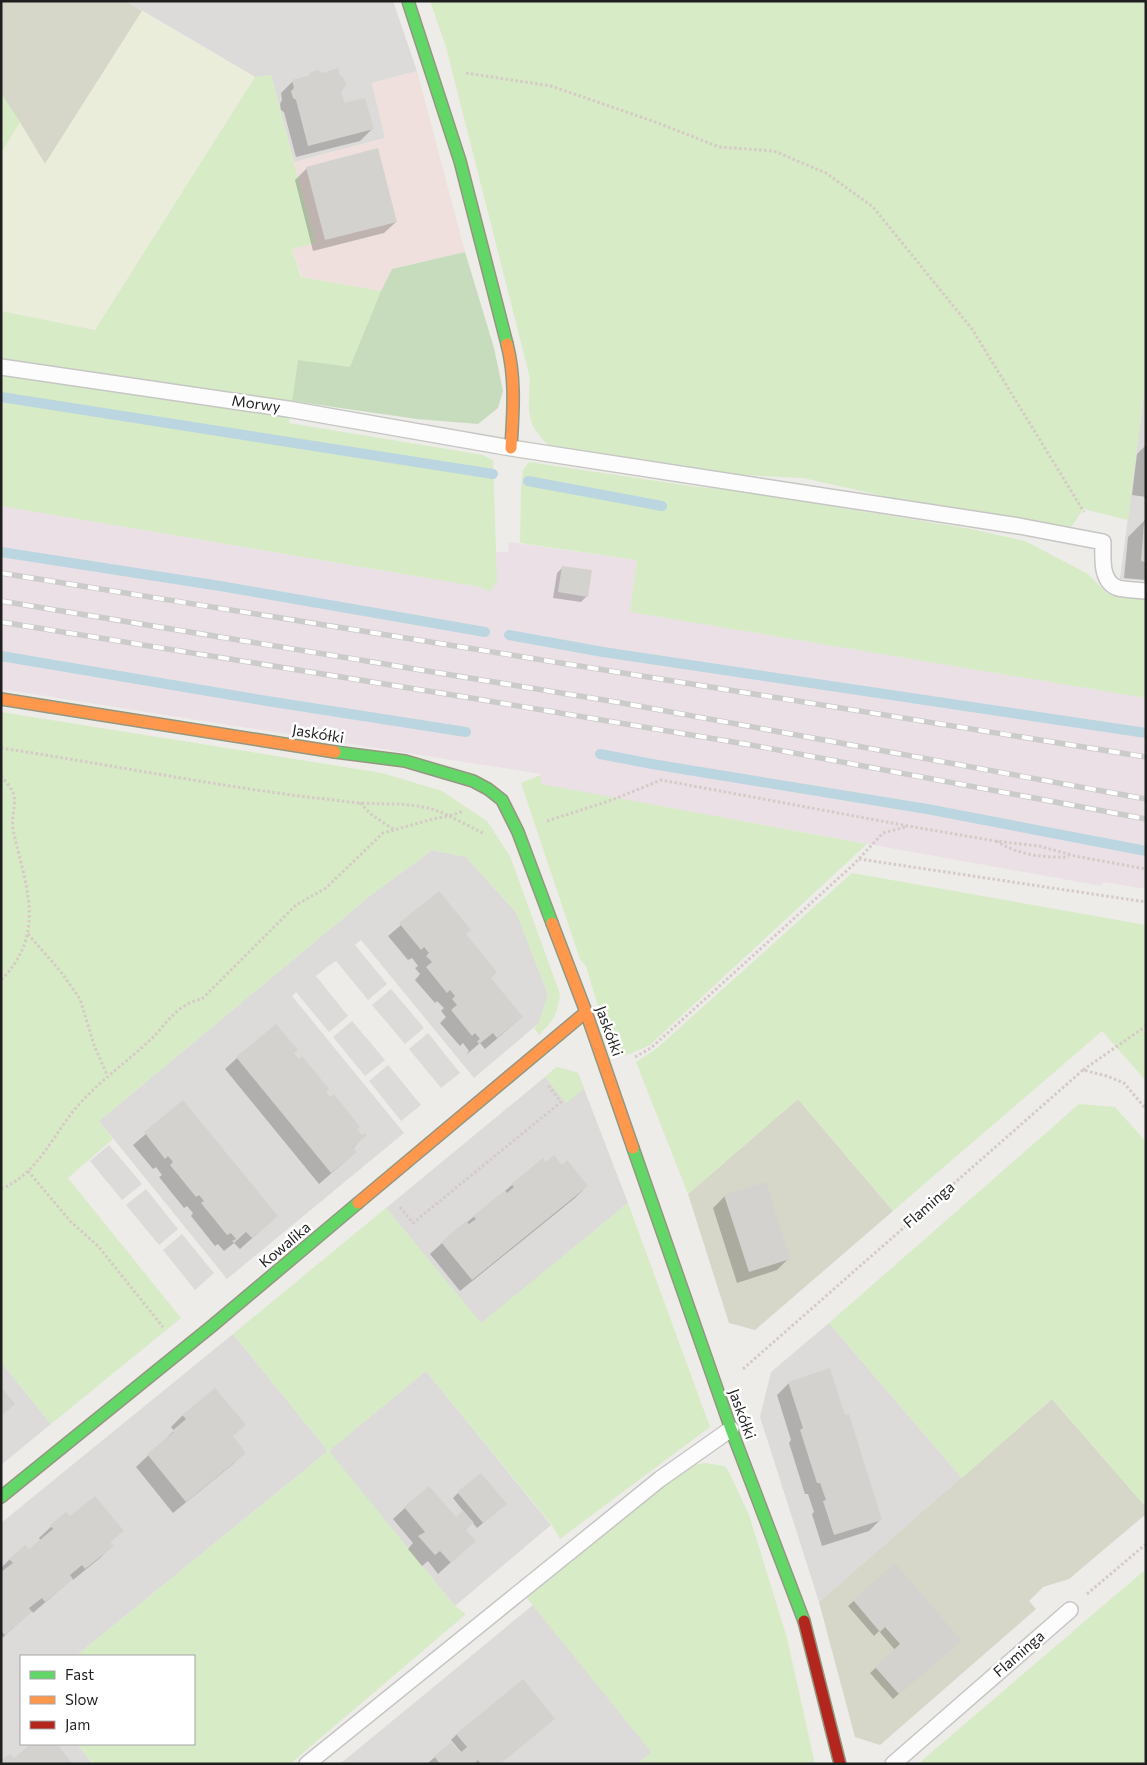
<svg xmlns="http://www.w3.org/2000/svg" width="1147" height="1765" viewBox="0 0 1147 1765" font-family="Commissioner,sans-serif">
<rect width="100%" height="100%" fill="#edece8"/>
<path fill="#dcdbd9" d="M126 1H393L417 71 372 83 385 138 294 162 271 75 255 77Z
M1146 378V581L1120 579Z
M432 850 466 857 516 912 548 994 539 1023 474 1078 361 940 355 945 387 984 368 1000 336 961 327 967 316 976 348 1016 329 1032 296 992 292 996 404 1133 227 1279 99 1121 371 895Z
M391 989 424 1028 405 1044 372 1005Z
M352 1021 385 1060 365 1076 333 1037Z
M428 1033 460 1073 441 1088 409 1049Z
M388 1065 421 1105 401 1121 369 1081Z
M557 1067 578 1073 628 1203 481 1324 386 1208Z
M109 1145 142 1184 122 1200 90 1161Z
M146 1189 178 1229 159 1245 126 1205Z
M182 1234 214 1273 195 1290 163 1250Z
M829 1323 962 1478 819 1602 760 1417 771 1372Z
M233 1334 328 1451 426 1371 551 1525 455 1606 328 1451 76 1656H21V1744H77L93 1764H1V1523Z
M1 1362 51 1424 1 1465Z
M533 1605 652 1752 638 1764H340Z"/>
<path fill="#efe0dd" d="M417 71 465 252 392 269 381 291 302 277 292 248 315 242 294 162 385 138 372 83Z"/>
<path fill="#ebe0e6" d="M1 506 480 587 479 552H509L508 542 637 560 630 612 1146 698V889L1103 882 1101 886 598 795 541 784V774L1 689Z"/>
<path fill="#d6d6c9" d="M1 1H126L142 11 45 164 1 93Z
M798 1099 893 1211 755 1330 729 1323 688 1194Z
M1052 1399 1146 1507V1514L1069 1579 1043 1587 1029 1601 1036 1609 880 1745 855 1737 819 1602Z"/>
<path fill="#ebeddb" d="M142 11 255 77 95 330 1 311V153L20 122 45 164Z"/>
<path fill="#d7ebc6" d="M430 1H1146V378L1128 520 1083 509 1072 526 1061 531 914 509 879 495 803 478 701 473 549 445C524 425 529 406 530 378L446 47Z
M271 75 315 243 292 249 301 277 381 291 350 368 298 360 289 423 483 455 493 460 497 581 490 592 480 587 1 506V311L95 330 255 77Z
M1 93 20 122 1 153Z
M529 462 697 487 773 493 824 505 971 529 1025 541 1088 574 1108 594 1146 599V698L630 612 637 560 520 543 521 490 523 470Z
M1 712 382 773 442 791 487 821 510 856 560 994C557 1015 554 1020 539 1035L534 1028 539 1023 548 994 516 912 466 857 432 850 371 895 99 1121 113 1139 68 1178 181 1318 51 1424 1 1362Z
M541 775V784L867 844 650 1045 630 1054 615 1057 607 1036 586 966 580 959 521 783Z
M852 873 1146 925V1081L1102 1031 893 1211 798 1099 688 1194 636 1062 656 1049Z
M557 1067 578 1073 584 1089 566 1103 545 1077Z
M1079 1104 1115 1107 1146 1142V1507L1052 1399 962 1478 829 1323Z
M628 1203 710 1427 560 1539 551 1524 426 1371 329 1451 455 1606 466 1614 290 1764H93L77 1744H194V1656H76L328 1451 233 1334 386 1208 481 1323Z
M705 1463 725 1466 729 1472 749 1515 787 1638 815 1764H638L651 1752 527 1598 675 1476 693 1465Z
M1146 1569V1764H918Z"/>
<path fill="#c6dcbd" d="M465 252 494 348 503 391 498 408 478 424 417 419 292 401 298 360 350 367 381 291 392 269Z"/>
<path fill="#0003" d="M322 74 339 76 340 92 344 104 372 129 360 141 296 157 284 112 281 110 280 104 282 100 281 93 292 82Z
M307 168 396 222 384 233 313 251 295 180Z
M1146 445V497L1132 495 1137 454Z
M1146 519V580L1124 578 1128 537Z
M563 567 587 596 581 602 553 598 557 573Z
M439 893 490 978 522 1017 485 1049 480 1043 466 1055 469 1051 463 1043 460 1046 440 1023 446 1017 441 1011 444 1008 437 1001 435 1003 415 980 420 974 415 968 418 966 412 958 408 960 388 936Z
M293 1053 362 1137 365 1135 353 1148 356 1152 319 1184 225 1069 237 1058Z
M183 1102 277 1216 240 1249 234 1243 224 1251 218 1244 215 1246 191 1216 193 1213 187 1206 184 1208 159 1177 162 1175 156 1167 153 1169 133 1145Z
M545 1163 561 1167 587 1186 575 1198 460 1291 430 1254 442 1243 512 1185Z
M725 1196 789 1258 777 1270 737 1283 713 1208Z
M789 1383 845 1417 881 1519 869 1531 822 1546 812 1514 814 1512 808 1494H805L789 1443 791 1440 777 1395Z
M183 1415 232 1437 244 1453 233 1464 173 1513 136 1467 174 1431 171 1427Z
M458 1493 500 1509 477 1528 472 1522 465 1530 474 1541 438 1574 428 1561 422 1566 408 1549 413 1543 393 1519 405 1508 455 1519 464 1512 453 1498Z
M66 1513 70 1518 122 1530 109 1543 112 1546 100 1558 73 1580 72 1579 33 1613 32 1611 1 1639V1568L10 1559 29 1551 41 1541 39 1538Z
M895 1565 954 1646 893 1699 870 1673 895 1650 879 1631 874 1636 848 1606Z
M457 1734 500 1764H430L429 1762 435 1757 451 1744 460 1755 462 1753 451 1740Z"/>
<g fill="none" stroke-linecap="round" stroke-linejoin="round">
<path stroke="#bbd6e0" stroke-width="10" d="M1 397 493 474
M528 481 662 506
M1 552 220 586 485 632
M509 635 603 652 1146 733
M1 656 267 701 466 732
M600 754 652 764 927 809 1146 851"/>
</g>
<path fill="#d4d2ce" d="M338 68 340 75 344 78 346 85 341 92 345 103 365 98 374 129 308 146 296 100 293 98 291 91 294 88 292 80 308 76 311 72 318 70 322 73Z
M378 148 397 222 325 240 306 167Z
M1144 523H1146V562L1141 561Z
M562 566 592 570 588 597 558 592Z
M439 891 471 930 466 934 497 972 491 978 523 1017 497 1038 493 1033 479 1044 477 1041 480 1039 475 1033 472 1036 451 1010 457 1005 452 999 455 996 450 990 447 993 426 967 432 962 426 956 429 953 424 947 421 950 399 923Z
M276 1024 298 1050 294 1053 299 1059 302 1056 329 1089 326 1092 330 1097 334 1094 360 1127 357 1129 362 1135 365 1133 367 1135 353 1147 357 1152 331 1173 236 1057Z
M183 1100 278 1216 252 1238 246 1232 234 1243 232 1241 236 1239 231 1233 227 1235 201 1203 204 1201 199 1195 196 1197 170 1165 173 1162 168 1156 165 1159 144 1132Z
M554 1155 562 1165 567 1160 588 1186 472 1280 441 1242 466 1221 469 1224 476 1219 473 1216 505 1190 507 1193 514 1187 511 1184 543 1158 546 1162Z
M766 1182 790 1259 749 1272 724 1195Z
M830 1368 845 1415 849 1414 882 1520 834 1535 823 1501 826 1500 820 1483H817L800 1430 803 1428 788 1382Z
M1 1387 15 1404 1 1416Z
M215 1388 246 1425 233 1436 246 1453 186 1502 147 1454 174 1432 172 1431 186 1419 182 1415Z
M481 1473 507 1504 483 1523 457 1492Z
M429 1486 456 1517 463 1510 474 1523 465 1529 476 1541 451 1563 440 1551 435 1555 418 1536 425 1532 404 1507Z
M95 1496 124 1531 110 1542 114 1546 85 1569 82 1565 70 1575 73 1579 45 1602 42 1598 29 1608 32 1612 5 1635 1 1631V1572L13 1563 9 1559 25 1545 29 1549 53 1529 50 1525 66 1512 70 1516Z
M895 1563 962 1641 899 1694 875 1667 900 1644 885 1627 880 1632 853 1600Z
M523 1679 555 1719 500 1764H481L478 1760 474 1764H440L434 1756 451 1742 460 1753 467 1747 456 1734Z
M31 1744H57L73 1764H1V1760L10 1754 14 1758Z"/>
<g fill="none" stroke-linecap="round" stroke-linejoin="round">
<defs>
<path id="lane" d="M1 367 288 409 511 448 1019 526 1103 542C1103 557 1100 582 1118 588 1126 590 1137 590 1146 591
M307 1764 660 1479 731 1429
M893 1764 1070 1610"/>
<path id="fast" d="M408 1 460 161 507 344
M335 752 405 761 473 781 488 789 502 800 518 832 552 923
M633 1148 731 1429 804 1621
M1 1497 212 1326 358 1203"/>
<path id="slow" d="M507 344C516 379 513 413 511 448
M1 699 335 752
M552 923 586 1012 633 1148
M358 1203 586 1012"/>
<path id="jam" d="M804 1621 840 1764"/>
</defs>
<use href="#lane" stroke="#c6c6c4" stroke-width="18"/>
<use href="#fast" stroke="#949780" stroke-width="14"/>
<use href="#slow" stroke="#949780" stroke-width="14"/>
<use href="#jam" stroke="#949780" stroke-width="14"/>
<path stroke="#d6cac7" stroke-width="3" stroke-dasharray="2.5 2.5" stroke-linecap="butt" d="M466 73 551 86 658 123 719 147 774 151 826 173 873 207 972 329 1084 512
M1 748C106 764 210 785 315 798 330 799 345 802 360 803 392 805 420 801 449 816L464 811
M1 776C5 781 12 788 14 795 16 806 11 818 13 829 25 886 48 932 1 980
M360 803 372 815 393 829
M547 821 612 800 661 780 908 826 995 841 1039 846 1075 856 1146 869
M996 841C1018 855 1044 858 1069 857
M859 859 1146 902
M28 934 61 972 80 999 94 1045 107 1075
M635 1057 651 1048 853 865 883 833 905 827
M1083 1070 1146 1026
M28 1171 71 1222 98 1246 163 1327
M1 1189C37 1174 52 1137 75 1109 97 1083 123 1065 148 1042 161 1031 170 1014 186 1005 191 1002 198 1000 203 998L296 905 326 888 383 833 433 819 449 816 483 833
M400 1207 413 1223 561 1102 548 1085
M743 1369 1083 1070 1107 1076 1124 1083 1146 1109
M1087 1594 1146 1544"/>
<use href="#lane" stroke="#fcfcfc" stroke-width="15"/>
<use href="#fast" stroke="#63d668" stroke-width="11"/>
<use href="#slow" stroke="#ff974d" stroke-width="11"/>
<use href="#jam" stroke="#b3261e" stroke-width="11"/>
<defs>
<path id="rail" d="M1 573 1146 757
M1 601 622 703 1146 799
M1 622 471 698 751 745 1146 819"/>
</defs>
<use href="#rail" stroke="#cbcbca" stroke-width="5.5"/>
<use href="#rail" stroke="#fff" stroke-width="4" stroke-dasharray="11" stroke-linecap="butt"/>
</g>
<g text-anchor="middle" stroke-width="5" stroke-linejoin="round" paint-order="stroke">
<g font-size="15" fill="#1f1f1f" stroke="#fff">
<text transform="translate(256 404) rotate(8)" y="5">Morwy</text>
<text transform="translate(318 734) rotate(9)" y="5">Jaskółki</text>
<text transform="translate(609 1031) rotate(70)" y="5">Jaskółki</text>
<text transform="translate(929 1205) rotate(-41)" y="5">Flaminga</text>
<text transform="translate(285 1245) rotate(-40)" y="5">Kowalika</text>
<text transform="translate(742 1414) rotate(70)" y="5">Jaskółki</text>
<text transform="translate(1019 1654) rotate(-41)" y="5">Flaminga</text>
</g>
</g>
<rect width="1147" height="1765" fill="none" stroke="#1f1f1f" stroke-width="5"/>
<rect x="20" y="1655" width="175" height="90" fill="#ffffff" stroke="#a5a5a5"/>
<rect x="30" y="1671" width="25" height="8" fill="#63d668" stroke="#a5a5a5"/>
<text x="65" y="1680" font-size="15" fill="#1f1f1f">Fast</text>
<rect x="30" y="1696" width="25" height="8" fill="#ff974d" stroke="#a5a5a5"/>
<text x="65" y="1705" font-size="15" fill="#1f1f1f">Slow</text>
<rect x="30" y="1721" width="25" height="8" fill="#b3261e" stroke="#a5a5a5"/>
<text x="65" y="1730" font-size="15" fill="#1f1f1f">Jam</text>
</svg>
